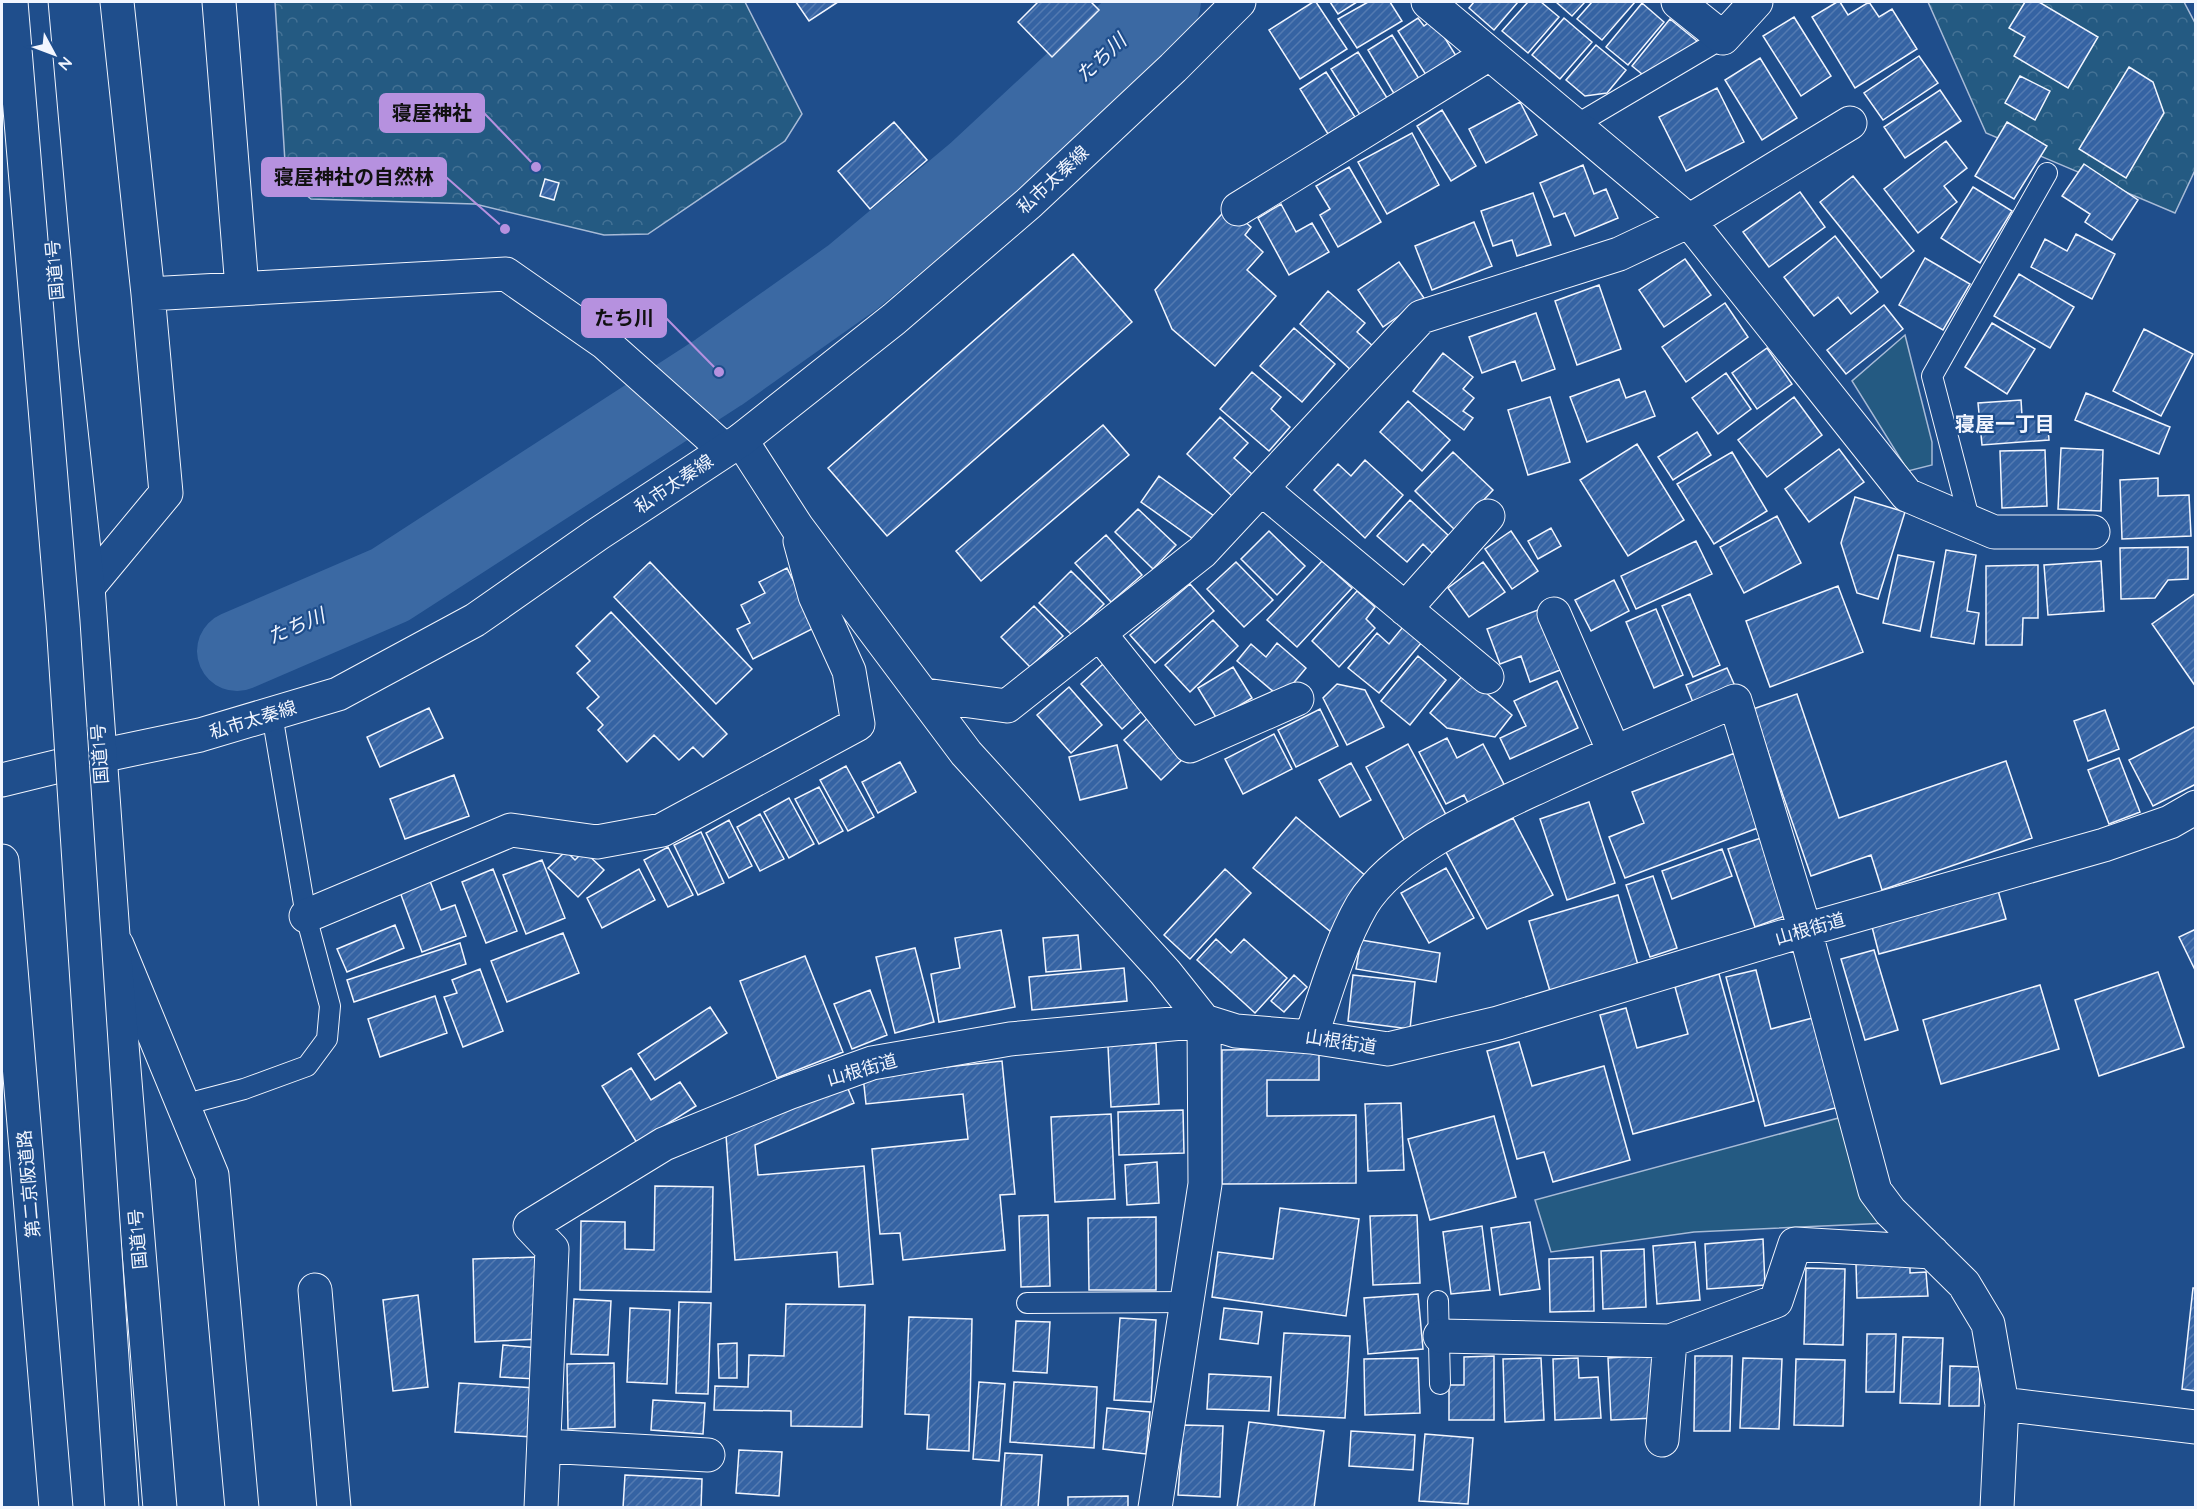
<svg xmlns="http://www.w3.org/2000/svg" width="2197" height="1509" viewBox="0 0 2197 1509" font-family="Quicksand,'Noto Sans JP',sans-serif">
<defs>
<pattern id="forest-crowns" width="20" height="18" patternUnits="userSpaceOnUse" patternTransform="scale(1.5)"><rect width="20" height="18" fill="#245a82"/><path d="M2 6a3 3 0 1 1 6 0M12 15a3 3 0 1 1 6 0" fill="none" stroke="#447295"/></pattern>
<pattern id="building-hatch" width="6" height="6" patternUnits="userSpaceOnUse" patternTransform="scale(1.5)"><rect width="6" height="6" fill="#3563a3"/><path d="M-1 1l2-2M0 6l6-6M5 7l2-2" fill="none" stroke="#537ab1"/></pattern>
</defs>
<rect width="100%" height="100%" fill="#1f4e8c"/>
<path fill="#245a82" stroke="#a8bbd7" stroke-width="1.5" d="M1905 335 1932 442V465L1908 471 1852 381Z
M1846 1116 1889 1223 1694 1232 1551 1252 1535 1200Z"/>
<path fill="url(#forest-crowns)" stroke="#a8bbd7" stroke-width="1.5" d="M275 2H745L802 114 785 141 648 234 604 235 475 204 311 199 286 178Z
M1928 2H2184L2195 23 2196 168 2175 213 1986 133Z"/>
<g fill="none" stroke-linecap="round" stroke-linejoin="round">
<path stroke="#3b69a3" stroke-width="80" d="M237 651 390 585 719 372 853 277 976 174 1161 2"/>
</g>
<path fill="url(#building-hatch)" stroke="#f2f6ff" stroke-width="1.5" d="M796 2H838L809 21Z
M1038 2H1091L1099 10 1052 57 1018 22Z
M1313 2H1316L1347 49 1300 79 1269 30Z
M1330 2H1357L1338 14Z
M1368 2H1390L1402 21 1357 48 1338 19Z
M1474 2H1518L1494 30 1469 8Z
M1528 2H1541L1559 17 1528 53 1502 31Z
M1556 2H1585L1572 16Z
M1592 2H1635L1602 40 1577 19Z
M1837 2H1840L1848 15 1869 2 1879 17 1892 9 1917 49 1855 88 1812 17Z
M2025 2H2039L2098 37 2068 88 2014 56 2025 37 2009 28Z
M1642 3 1664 22 1628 65 1606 47Z
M1794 17 1831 76 1801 96 1763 36Z
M1418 18 1424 26 1433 19 1458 59 1428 78 1398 31Z
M1564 18 1592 42 1560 79 1532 55Z
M1670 19 1697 41 1685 56 1647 78 1632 66Z
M1392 35 1421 82 1396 97 1368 50Z
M1596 45 1626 70 1607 93 1585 96 1566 80Z
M1358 52 1389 101 1362 118 1331 69Z
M1919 56 1938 83 1883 120 1864 93Z
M1760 58 1797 118 1762 140 1725 80Z
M2129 67 2153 82 2164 113 2126 178 2079 149Z
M1326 72 1355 117 1328 134 1300 89Z
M2020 76 2050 91 2035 120 2005 103Z
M1717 88 1744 142 1686 171 1659 117Z
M1940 90 1961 121 1905 158 1884 127Z
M1520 102 1537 135 1486 163 1469 129Z
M1442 110 1476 166 1451 181 1417 126Z
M894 122 927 160 870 209 838 171Z
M2007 122 2047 146 2014 199 1975 176Z
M1412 133 1439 185 1387 214 1358 162Z
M1946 141 1967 168 1944 186 1957 202 1918 233 1884 189Z
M2084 164 2138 200 2112 240 2085 222 2090 214 2062 196Z
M1583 165 1594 194 1606 189 1618 218 1575 236 1565 213 1554 217 1540 183Z
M1349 167 1381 222 1338 247 1320 215 1330 209 1316 186Z
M1853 176 1914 251 1881 278 1820 202Z
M545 179 559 183 554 200 540 196Z
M1973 187 2012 211 1980 263 1941 238Z
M1800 192 1825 227 1769 267 1743 232Z
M1533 193 1551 245 1517 256 1512 240 1493 246 1481 211Z
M1281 204 1296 232 1312 223 1329 252 1289 275 1258 218Z
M1228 207 1251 227 1245 235 1263 252 1247 270 1276 296 1215 366 1172 329 1155 290Z
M1474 222 1492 266 1432 290 1415 246Z
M2076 234 2115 254 2092 299 2031 267 2045 239 2067 251Z
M1835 236 1878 292 1851 314 1838 297 1814 316 1784 277Z
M1073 254 1132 322 887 536 828 468Z
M1925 258 1970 284 1943 330 1899 305Z
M1685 259 1711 295 1664 327 1639 290Z
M1399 262 1424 298 1383 327 1358 290Z
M2019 274 2074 307 2050 348 1994 316Z
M1599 285 1621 349 1577 365 1555 301Z
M1328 291 1365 323 1357 332 1374 347 1352 371 1300 324Z
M1725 303 1748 337 1686 382 1662 347Z
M1884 305 1903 329 1846 374 1827 350Z
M1536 313 1555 369 1522 381 1515 361 1482 373 1469 337Z
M1992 323 2035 349 2007 394 1965 367Z
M1294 328 1335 364 1302 402 1260 366Z
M2144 329 2193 354 2161 416 2113 391Z
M1767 348 1792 384 1757 409 1732 373Z
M1443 353 1473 377 1463 389 1474 398 1463 411 1473 418 1464 430 1413 391Z
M1252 372 1281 397 1271 409 1290 427 1269 451 1220 409Z
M1726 373 1751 409 1718 434 1692 398Z
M1619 379 1626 398 1645 391 1655 416 1587 442 1570 397Z
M2086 393 2170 427 2159 454 2075 420Z
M1550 397 1570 462 1528 475 1508 410Z
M1794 397 1822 435 1767 477 1738 440Z
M2021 400 2022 416 2047 414 2049 440 1982 445 1978 403Z
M1408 401 1450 440 1422 471 1380 432Z
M1220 417 1248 443 1234 458 1252 474 1232 496 1187 454Z
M1103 425 1129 455 981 581 956 551Z
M1697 432 1711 455 1673 480 1658 457Z
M1637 444 1684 520 1628 556 1580 480Z
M2061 448 2103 450 2101 511 2058 509Z
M1839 449 1864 482 1809 522 1785 489Z
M2045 450 2047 506 2002 508 2000 451Z
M1453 452 1493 490 1455 530 1415 491Z
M1732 452 1767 511 1714 544 1677 484Z
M1365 460 1403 495 1365 538 1314 490 1338 464 1351 476Z
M1159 476 1214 516 1196 541 1141 502Z
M2158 478V496L2189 495 2191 536 2122 539 2120 480Z
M1855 497 1905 512 1878 599 1857 593 1841 543Z
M1410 500 1448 535 1432 553 1423 544 1407 562 1377 536Z
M1138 509 1176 545 1153 569 1115 532Z
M1777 516 1801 563 1744 593 1720 547Z
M1551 528 1561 546 1538 559 1528 541Z
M1269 531 1305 566 1277 595 1241 559Z
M1511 531 1538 571 1512 589 1485 549Z
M1106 535 1142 575 1111 602 1075 563Z
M1696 541 1712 574 1636 609 1621 576Z
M2188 547V579L2168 580 2155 598 2121 599 2120 548Z
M1946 550 1976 555 1967 611 1979 613 1974 644 1931 637Z
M1898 555 1934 562 1920 631 1883 623Z
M1322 561 1352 588 1297 647 1267 620Z
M2101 561 2104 611 2048 615 2044 565Z
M650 562 752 669 716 704 614 597Z
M1236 562 1273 600 1244 627 1207 589Z
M1483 562 1505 592 1469 617 1448 588Z
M2038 565V618H2023L2022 645H1986V566Z
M787 568 816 627 753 659 737 629 750 623 741 605 765 593 759 582Z
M1071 571 1104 604 1072 635 1039 603Z
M1614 580 1629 611 1591 631 1575 600Z
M1190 584 1214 611 1155 663 1130 635Z
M1838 586 1863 652 1770 687 1746 621Z
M1357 591 1375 607 1366 619 1375 628 1339 667 1312 641Z
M2196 593V687L2152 624Z
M1690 594 1720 665 1693 677 1662 606Z
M1034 606 1063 636 1030 667 1001 637Z
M1656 609 1683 675 1654 688 1626 622Z
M1538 610 1560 670 1530 682 1521 656 1500 664 1487 629Z
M611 612 727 734 703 757 693 747 679 760 654 735 627 762 598 730 603 725 587 708 599 697 577 673 590 661 576 646Z
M1213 620 1238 646 1190 692 1165 665Z
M1403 627 1422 642 1379 693 1348 668 1377 633 1389 644Z
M1277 643 1306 668 1281 698 1237 661 1251 644 1266 657Z
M1418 656 1446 680 1410 725 1381 701Z
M1103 664 1144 709 1122 729 1081 684Z
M1233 667 1252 698 1217 719 1198 688Z
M1727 668 1738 693 1696 710 1686 685Z
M1464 674 1512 715 1495 737 1447 728 1430 713Z
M1557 681 1578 728 1510 759 1500 738 1526 726 1514 701Z
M1337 684 1365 690 1384 727 1347 745 1323 698Z
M1069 687 1102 725 1071 753 1037 715Z
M1797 694 1839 818 2006 761 2032 838 1882 890 1871 855 1811 876 1753 709Z
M429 708 443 738 380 767 367 737Z
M1320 709 1338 746 1296 767 1278 730Z
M2105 710 2119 749 2088 761 2074 721Z
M1152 714 1189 753 1161 780 1124 740Z
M2196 726V784L2153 806 2129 760Z
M1274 734 1292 769 1243 794 1225 759Z
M1447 738 1457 758 1483 744 1508 792 1472 811 1464 795 1446 804 1419 752Z
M1408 744 1451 824 1408 847 1366 767Z
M1117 745 1127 788 1080 800 1069 757Z
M1735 753 1763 826 1625 878 1609 837 1644 823 1632 792Z
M2119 758 2140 812 2109 824 2088 770Z
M900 762 916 792 878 813 862 782Z
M1351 763 1371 800 1340 817 1319 780Z
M846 766 874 817 848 831 820 780Z
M454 775 469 816 405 839 390 799Z
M819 787 843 831 819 844 795 799Z
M789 798 814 844 789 858 764 812Z
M1589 802 1615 883 1567 900 1540 819Z
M760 814 784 859 760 871 737 827Z
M1296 817 1373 882 1331 932 1253 868Z
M1513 818 1553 895 1487 929 1446 852Z
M729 820 752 866 729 878 706 833Z
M701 832 724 883 698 895 674 845Z
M1767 836 1793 913 1755 927 1728 849Z
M668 847 693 895 668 907 644 860Z
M1722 849 1732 876 1672 899 1662 871Z
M566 851 575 860 584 851 604 870 578 897 548 868Z
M542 860 565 918 526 934 503 875Z
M1446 868 1474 918 1429 943 1401 893Z
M493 869 517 931 486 943 462 882Z
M639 869 655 900 602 928 587 898Z
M1225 869 1251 893 1190 959 1164 935Z
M1653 876 1677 948 1650 957 1626 885Z
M430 881 441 910 455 905 466 936 422 952 400 892Z
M1997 887 2006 919 1879 954 1871 923Z
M1618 895 1638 965 1550 991 1529 921Z
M395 925 404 948 347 972 337 949Z
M2196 929V972L2179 937Z
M1001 930 1015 1007 939 1022 931 974 960 968 955 938Z
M563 933 579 973 507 1002 491 961Z
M1078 935 1081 969 1046 972 1043 938Z
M1216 939 1231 953 1244 939 1287 978 1255 1013 1197 960Z
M1361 940 1440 953 1436 982 1356 969Z
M460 943 466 964 354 1002 347 980Z
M915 948 934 1022 895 1033 876 957Z
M1874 950 1898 1030 1865 1040 1841 959Z
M805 956 843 1052 777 1078 740 981Z
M1124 968 1127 1001 1032 1010 1029 977Z
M480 969 503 1031 463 1047 444 997 457 993 452 980Z
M1756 970 1771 1029 1820 1016 1843 1106 1765 1126 1726 977Z
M2158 972 2184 1047 2099 1076 2075 1000Z
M1719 974 1754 1101 1633 1134 1600 1015 1626 1008 1637 1048 1688 1034 1675 987Z
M1294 975 1307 987 1284 1012 1271 1001Z
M1353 975 1415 982 1410 1029 1348 1021Z
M2040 985 2059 1049 1941 1084 1923 1020Z
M870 990 887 1035 852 1049 834 1004Z
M435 996 447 1033 380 1057 368 1019Z
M710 1007 727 1033 655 1080 638 1054Z
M1519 1042 1532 1086 1604 1066 1630 1160 1553 1182 1544 1152 1517 1159 1487 1051Z
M1156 1043 1159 1104 1111 1107 1108 1046Z
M1319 1049V1080H1267V1116L1356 1115V1183L1222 1184V1050Z
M1002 1061 1015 1194 1000 1195 1005 1250 903 1260 900 1233 880 1234 872 1149 968 1139 963 1094 866 1104 863 1076Z
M631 1068 651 1100 680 1082 696 1106 637 1143 602 1086Z
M846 1084 854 1103 755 1145 758 1175 864 1166 873 1284 839 1287 837 1252 735 1260 726 1135Z
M1401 1103 1404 1170 1368 1171 1365 1104Z
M1183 1110 1184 1153 1119 1155 1118 1112Z
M1111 1114 1115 1199 1055 1202 1051 1117Z
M1494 1116 1516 1197 1430 1220 1408 1139Z
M1157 1162 1159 1203 1127 1205 1125 1165Z
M655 1186 713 1187 711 1292 580 1290 581 1221 625 1222V1249L654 1250Z
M1280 1208 1359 1219 1346 1316 1212 1297 1218 1252 1273 1259Z
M1048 1215 1050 1286 1021 1287 1019 1216Z
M1417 1215 1420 1283 1373 1285 1370 1216Z
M1156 1217V1290H1089L1088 1218Z
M1530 1222 1540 1289 1500 1295 1491 1228Z
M1482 1226 1490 1290 1451 1294 1443 1232Z
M1763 1239 1765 1285 1707 1289 1705 1244Z
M1695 1242 1700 1300 1657 1304 1653 1246Z
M1644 1249 1646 1307 1603 1309 1601 1251Z
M538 1257 540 1339 475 1342 473 1259Z
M1593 1257 1594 1311 1550 1312 1549 1259Z
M1910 1262V1273L1926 1272 1928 1296 1857 1298 1856 1264Z
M1806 1268 1845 1269 1843 1345 1804 1344Z
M2193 1288H2196V1391L2182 1389Z
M1418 1294 1423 1349 1368 1354 1364 1298Z
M418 1295 428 1387 393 1391 383 1300Z
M574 1299 611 1301 608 1355 571 1354Z
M679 1302 711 1303 708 1394 676 1393Z
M786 1304 865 1305 862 1427 791 1426V1411L714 1410 715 1386 748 1387 749 1355 784 1356Z
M630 1308 670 1310 667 1384 627 1382Z
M1224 1308 1262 1312 1258 1344 1220 1339Z
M909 1317 972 1319 969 1451 927 1449 929 1415 905 1414Z
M1120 1318 1156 1320 1151 1402 1114 1400Z
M1016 1321 1050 1322 1047 1373 1013 1371Z
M1284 1333 1350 1336 1345 1418 1278 1415Z
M1867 1334H1896L1894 1392H1866Z
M1903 1337 1943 1338 1940 1404 1900 1403Z
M737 1343V1378H719L718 1344Z
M503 1345 540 1348 537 1379 500 1377Z
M1653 1355 1656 1418 1611 1420 1608 1358Z
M1494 1356V1420H1449V1385H1464V1357Z
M1695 1356H1732L1730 1431H1694Z
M1418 1358 1420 1413 1365 1415 1364 1359Z
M1541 1358 1544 1420 1505 1422 1503 1359Z
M1578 1358 1579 1378 1598 1377 1601 1418 1555 1420 1553 1359Z
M1743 1358 1782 1359 1779 1429 1740 1428Z
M1796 1359 1845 1360 1843 1426 1794 1425Z
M614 1363 615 1427 568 1429 567 1364Z
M1950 1366 1980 1367 1979 1406H1949Z
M1209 1374 1271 1377 1269 1411 1207 1409Z
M979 1382 1005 1384 999 1461 973 1459Z
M1014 1382 1097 1387 1094 1448 1010 1442Z
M459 1383 536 1388 533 1437 455 1432Z
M653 1400 705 1403 703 1434 651 1430Z
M1107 1408 1150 1412 1146 1454 1103 1449Z
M1249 1422 1324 1431 1314 1508H1237Z
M1183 1425 1223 1426 1220 1497 1178 1495Z
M1351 1431 1415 1435 1413 1470 1349 1466Z
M1425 1434 1473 1438 1468 1504 1419 1501Z
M739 1450 782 1452 779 1496 736 1493Z
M1005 1453 1042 1455 1038 1508H1001Z
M625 1475 702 1479 701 1508H623Z
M1128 1496V1508H1068V1497Z"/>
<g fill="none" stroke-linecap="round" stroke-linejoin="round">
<defs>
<path id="service" d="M1574 126 1723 38
M1970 522 1932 376 2047 173
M183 1105 244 1089 307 1066 327 1039 330 1006 306 916 272 714
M1438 1301 1440 1384
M1027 1303 1188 1302"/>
<path id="minor" d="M219 2 242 288
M1428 2 1689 221 1907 495 1994 532H2093
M1678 2 1723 38 1756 2
M1238 209 1489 54
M148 294 506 274 605 343 725 450
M741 440 797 527 966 753 1165 972 1204 1021 1205 1184 1155 1508
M1262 489 1487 677
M88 587 166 493 148 294 117 2
M1405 609 1488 516
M1554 614 1614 752
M1099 633 1190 746 1297 699
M925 695 1007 706 1202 552 1421 317 1619 254 1689 221 1850 123
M306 916 511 830 597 842 662 830 858 724 849 671 815 596 800 541
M117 945 212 1175 242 1508
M1311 1037C1326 993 1339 945 1362 905 1396 849 1489 810 1547 783 1609 754 1672 728 1735 701L1805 930 1875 1191 1890 1211 1964 1284 1988 1324 2002 1404 1997 1508
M315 1290 334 1508
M1440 1336 1670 1341 1776 1301 1795 1244 1932 1252
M2002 1404 2196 1427
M1662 1440 1670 1341
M544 1446 708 1455
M541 1508 552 1249 530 1226 664 1144 788 1093 872 1063 1010 1039 1204 1021 1236 1031 1311 1037 1388 1049 1498 1023 1805 930 2104 845 2170 822 2196 807"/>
<path id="secondary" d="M2 780 100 756 200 735 338 694 475 620 598 534 741 440 894 319 1029 203 1173 68 1239 2"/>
<path id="trunk" d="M31 2 62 348 88 587 113 935 160 1508"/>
<path id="motorway" d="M2 861 56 1508"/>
</defs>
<use href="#service" stroke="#f2f6ff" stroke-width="22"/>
<use href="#minor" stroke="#f2f6ff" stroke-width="35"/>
<use href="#secondary" stroke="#f2f6ff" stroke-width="35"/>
<use href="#trunk" stroke="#f2f6ff" stroke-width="35"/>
<use href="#motorway" stroke="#f2f6ff" stroke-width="35"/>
<use href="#service" stroke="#1f4e8c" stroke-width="20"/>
<use href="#minor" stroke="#1f4e8c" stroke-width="33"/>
<use href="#secondary" stroke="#1f4e8c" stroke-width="33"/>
<use href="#trunk" stroke="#1f4e8c" stroke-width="33"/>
<use href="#motorway" stroke="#1f4e8c" stroke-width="33"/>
<defs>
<path id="motorway-bridge" d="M11 2 63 622 122 1508"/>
</defs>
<use href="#motorway-bridge" stroke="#f2f6ff" stroke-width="35" stroke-linecap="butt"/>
<use href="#motorway-bridge" stroke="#1f4e8c" stroke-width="33"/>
</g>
<g text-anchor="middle" stroke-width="4.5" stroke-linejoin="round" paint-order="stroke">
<g font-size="18" fill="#f2f6ff" stroke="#1f4e8c">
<text transform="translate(1053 180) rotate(-43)" y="6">私市太秦線</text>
<text transform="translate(55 270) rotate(-95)" y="6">国道1号</text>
<text transform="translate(674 484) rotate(-34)" y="6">私市太秦線</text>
<text transform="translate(253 720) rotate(-17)" y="6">私市太秦線</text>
<text transform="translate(100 754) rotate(-94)" y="6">国道1号</text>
<text transform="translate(1810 929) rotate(-16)" y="6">山根街道</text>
<text transform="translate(1341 1042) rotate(9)" y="6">山根街道</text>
<text transform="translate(862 1070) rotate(-16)" y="6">山根街道</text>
<text transform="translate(29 1184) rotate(-95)" y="6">第二京阪道路</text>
<text transform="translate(138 1239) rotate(-95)" y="6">国道1号</text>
</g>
<g font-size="20" font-style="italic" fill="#f2f6ff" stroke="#1f4e8c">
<text transform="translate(1101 58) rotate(-43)" y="7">たち川</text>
<text transform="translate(296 626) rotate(-23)" y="7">たち川</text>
</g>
<g font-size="20" font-weight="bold" fill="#f2f6ff" stroke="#1f4e8c">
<text x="2005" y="431">寝屋一丁目</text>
</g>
</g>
<path fill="none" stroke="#b691df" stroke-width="2" d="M536 167L484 113M505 229L446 177M719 372L666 318"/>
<g fill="#b691df" stroke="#1f4e8c" stroke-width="2">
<circle cx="536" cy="167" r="6"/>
<circle cx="505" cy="229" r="6"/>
<circle cx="719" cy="372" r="6"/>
</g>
<g fill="#b691df" stroke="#b691df" stroke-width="2">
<rect x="380" y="94" width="104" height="38" rx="6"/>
<rect x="262" y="158" width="184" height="38" rx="6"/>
<rect x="582" y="299" width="84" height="38" rx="6"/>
</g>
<g font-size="20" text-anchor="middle" font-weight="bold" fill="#111">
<text x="432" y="120">寝屋神社</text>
<text x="354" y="184">寝屋神社の自然林</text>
<text x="624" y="325">たち川</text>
</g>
<rect width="2197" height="1509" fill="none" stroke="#f2f6ff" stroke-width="6"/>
<g transform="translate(54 54) rotate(131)" stroke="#1f4e8c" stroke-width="4.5" paint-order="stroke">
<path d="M0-4.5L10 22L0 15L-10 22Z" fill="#f2f6ff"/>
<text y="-9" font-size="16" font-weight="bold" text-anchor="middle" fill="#f2f6ff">N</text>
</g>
</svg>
